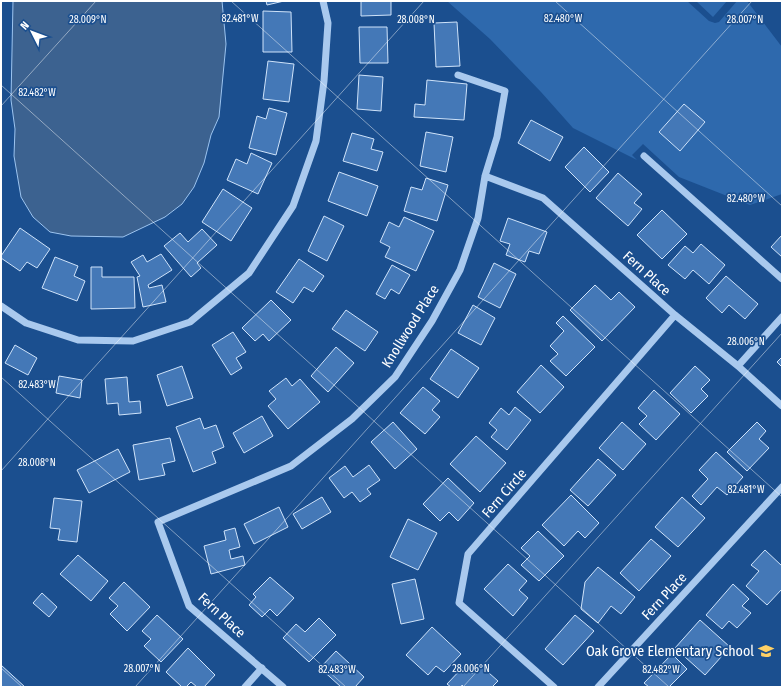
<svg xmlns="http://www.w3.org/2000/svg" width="783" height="688" viewBox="0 0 783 688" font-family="'Fira Sans Condensed',sans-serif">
<rect width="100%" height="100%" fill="#1b4f8f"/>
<path fill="#2e69ad" d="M447 1H687L709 21 715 23 719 22 737 1H747L782 47V194L750 205 679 177 643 144 632 155 637 160 573 128 541 92 490 39Z
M696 1H727L713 17Z"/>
<path fill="#3c6290" stroke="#9cc4f0" d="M13 1H222L226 44 219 117 211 135 204 163 194 187 182 204 165 217 123 237 71 236 50 232 33 217 21 197 14 156 15 129 11 100Z"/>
<path fill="#4478b7" stroke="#cfe3fa" d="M266 1H284L267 5Z
M361 1H391V15L361 16Z
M263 11 291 12 292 52H263Z
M457 22 460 66 436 67 434 23Z
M359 27H387L388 63H360Z
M268 61 294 64 289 102 263 99Z
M359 75 383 77 381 111 357 109Z
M427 80 467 84 464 120 414 117 415 104 425 105Z
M684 104 705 122 680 151 659 132Z
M269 108 287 113 276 155 249 148 257 116 266 119Z
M531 120 563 137 550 161 518 143Z
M426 132 453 137 446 172 420 166Z
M352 133 374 139 371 149 383 152 377 171 343 161Z
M584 147 609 172 590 192 565 167Z
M251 153 272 163 258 194 227 180 236 159 247 164Z
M339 172 378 186 367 216 328 201Z
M618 173 642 194 634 203 642 209 628 226 596 198Z
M426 178 448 185 437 221 404 211 411 187 422 190Z
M223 189 252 208 231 241 202 222Z
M662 210 687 234 662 259 637 235Z
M324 216 344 226 327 261 308 251Z
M404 217 434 231 416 271 385 257 390 247 380 242 389 222 399 227Z
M508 218 547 232 539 254 529 251 525 262 506 255 510 244 500 241Z
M20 228 50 249 37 268 27 262 20 271 1 258V256Z
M202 229 217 245 197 263 201 268 191 277 164 246 180 233 188 242Z
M782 235V257L771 247Z
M701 244 725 265 709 284 693 270 685 279 668 265 685 246 693 253Z
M161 254 172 270 148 285 149 288 162 285 166 302 143 307 137 277 140 276 131 262 143 255 147 262Z
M55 257 78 266 74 276 85 281 77 301 42 288Z
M299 259 324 276 313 292 304 287 293 303 276 292Z
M494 263 516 274 500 308 478 297Z
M392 265 410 275 399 294 391 289 385 299 376 294Z
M91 267H102V277H134L135 308 91 309Z
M726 276 758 304 745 319 729 305 722 313 706 298Z
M595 285 611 300 619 292 635 307 602 341 570 310Z
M271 300 291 320 269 341 263 334 255 341 242 328Z
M473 305 495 318 481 345 458 333Z
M346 310 378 332 365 351 332 329Z
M563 316 595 347 566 376 550 361 558 354 550 346 564 331 556 323Z
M233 332 246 352 236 358 242 368 231 375 212 345Z
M15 345 37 358 28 375 5 363Z
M336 347 354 363 328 392 311 376Z
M451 349 479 368 458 398 430 379Z
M782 357V367L777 362Z
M541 365 564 387 540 413 517 392Z
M182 366 193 398 167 406 157 375Z
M695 366 710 380 701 389 708 396 691 413 670 393Z
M59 376 82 380 80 398 56 393Z
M127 377 129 402 140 401 141 413 119 415 118 403 107 404 105 379Z
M286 378 292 386 300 379 320 402 288 429 268 406 276 399 269 391Z
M423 387 440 401 432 410 440 417 425 434 400 413Z
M654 390 680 414 656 440 639 424 647 416 638 408Z
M515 407 531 420 507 450 491 437 497 430 489 423 501 408 509 415Z
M262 416 273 436 244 453 233 433Z
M200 418 204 429 216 425 224 447 212 452 216 463 193 472 176 427Z
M393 422 417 449 395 469 371 442Z
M622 422 646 444 623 470 599 448Z
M757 422 766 431 759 439 769 448 747 471 727 452Z
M476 436 506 463 480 492 450 464Z
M170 438 175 461 162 464 165 475 139 480 133 445Z
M118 449 130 472 89 493 77 470Z
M716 452 743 477 727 495 717 487 701 505 692 496 708 479 699 470Z
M598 459 616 475 588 506 570 490Z
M369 465 380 480 367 489 371 494 360 502 352 492 344 498 329 478 345 466 353 477Z
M448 478 474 503 458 521 449 512 440 521 423 504Z
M571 495 599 523 585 538 578 531 564 546 542 525Z
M322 497 331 512 302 529 293 514Z
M682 497 705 518 678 547 655 527Z
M54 498 82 501 77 542 58 540 60 529 50 528Z
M279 507 288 527 254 544 244 524Z
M408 519 437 533 418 570 390 557Z
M235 528 240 547 229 550 231 559 243 556 245 565 211 574 204 546 226 540 224 531Z
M538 531 564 556 539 581 521 565 530 556 521 548Z
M651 539 671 556 639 591 620 573Z
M765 550 782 566V589L767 605 746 586 759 571 751 565Z
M78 555 108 581 91 601 60 574Z
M508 564 527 581 519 590 528 598 513 616 484 589Z
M598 567 635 597 621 614 611 606 598 623 581 609 585 582Z
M270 577 294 598 277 616 270 609 262 617 249 605 256 597 253 594Z
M415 579 424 619 401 624 392 584Z
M124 582 150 607 127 631 110 614 118 606 109 598Z
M733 584 749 599 742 606 751 613 737 628 729 621 722 629 706 615Z
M42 593 57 607 49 617 33 603Z
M157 615 183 639 161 662 144 646 151 639 142 631Z
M575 615 594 631 563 665 545 649Z
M319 618 336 635 309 662 283 638 296 624 305 632Z
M700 620 730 647 705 675 675 648Z
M432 627 461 654 444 672 436 666 428 675 406 655Z
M188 648 215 675 204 687H197L191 682 186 687H182L166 672Z
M336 651 364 677 355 687H341L320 668Z
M672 654 687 669 669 687H649L644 683Z
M1 665 25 687H1Z
M480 665 498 681 492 687H464L462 685 461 687H451L447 684 464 666 472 674Z"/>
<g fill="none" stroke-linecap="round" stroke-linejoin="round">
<path stroke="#a9c9ee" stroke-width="7" d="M644 156 782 279
M485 176 543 198 675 315 738 366 782 406
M1 306 26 323 78 340 133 341 190 322 249 273 293 206 316 141 324 81 328 23 323 1
M738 366 782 317
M245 687 262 668
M283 687 189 606 158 522 291 466 352 419 395 377 432 321 460 270 478 218 485 176 497 137 505 91 458 75
M554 687 459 603 468 554 675 315
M598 687 782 487"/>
</g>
<path fill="none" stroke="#fff" stroke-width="1" stroke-opacity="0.45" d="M231 1 782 497M555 1 782 206M1 85 669 687M1 106 96 1M1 377 346 687M1 471 424 1M1 668 22 687M135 687 752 1M463 687 782 333"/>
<defs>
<symbol id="school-bare" viewBox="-9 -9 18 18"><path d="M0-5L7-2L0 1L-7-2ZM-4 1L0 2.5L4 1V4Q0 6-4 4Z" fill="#ffd166" stroke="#1b4f8f" stroke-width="2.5" paint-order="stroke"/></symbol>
</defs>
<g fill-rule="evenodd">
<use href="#school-bare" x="755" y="640" width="22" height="22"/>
</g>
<g text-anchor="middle" stroke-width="3.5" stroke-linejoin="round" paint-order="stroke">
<g font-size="14" fill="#fff" stroke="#1b4f8f">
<text transform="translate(647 273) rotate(42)" y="5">Fern Place</text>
<text transform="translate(410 326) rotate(-58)" y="5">Knollwood Place</text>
<text transform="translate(504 493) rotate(-49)" y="5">Fern Circle</text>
<text transform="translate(664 596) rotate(-47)" y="5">Fern Place</text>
<text transform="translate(222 615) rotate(43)" y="5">Fern Place</text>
</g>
<g font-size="14" fill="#fff" stroke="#1b4f8f" text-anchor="end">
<text x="754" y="656">Oak Grove Elementary School</text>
</g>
</g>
<g font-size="10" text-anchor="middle" fill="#fff" stroke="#1b4f8f" stroke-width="3.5" stroke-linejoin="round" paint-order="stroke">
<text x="240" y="22">82.481°W</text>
<text x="563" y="22">82.480°W</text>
<text x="88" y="23">28.009°N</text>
<text x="416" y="23">28.008°N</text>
<text x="745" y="23">28.007°N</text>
<text x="37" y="96">82.482°W</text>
<text x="746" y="202">82.480°W</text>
<text x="746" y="345">28.006°N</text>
<text x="37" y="388">82.483°W</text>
<text x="37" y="466">28.008°N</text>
<text x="746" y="493">82.481°W</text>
<text x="142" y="672">28.007°N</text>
<text x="471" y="672">28.006°N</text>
<text x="337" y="673">82.483°W</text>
<text x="661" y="673">82.482°W</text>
</g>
<rect width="783" height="688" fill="none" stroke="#ffffff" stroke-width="4"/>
<g transform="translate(32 32) rotate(312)" stroke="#1b4f8f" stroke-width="3" paint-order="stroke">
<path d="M0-3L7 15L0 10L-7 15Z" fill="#ffffff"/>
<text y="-6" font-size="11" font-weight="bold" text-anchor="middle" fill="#ffffff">N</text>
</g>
</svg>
